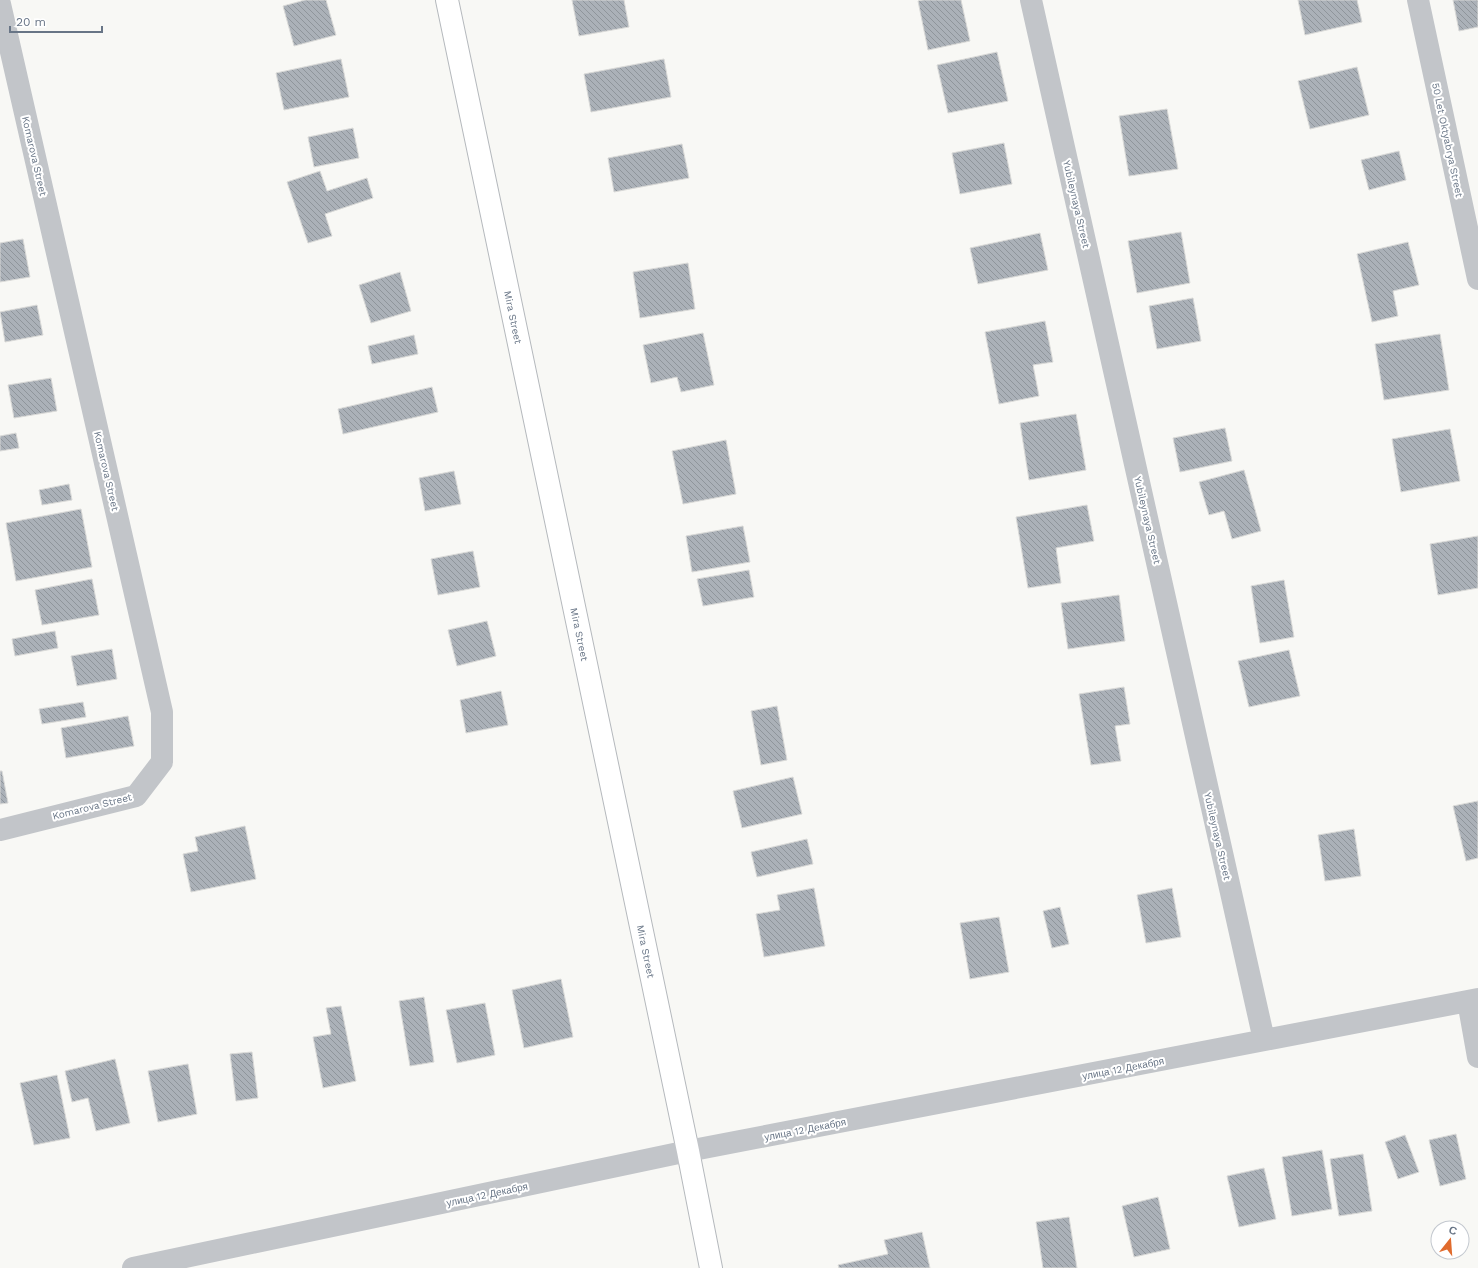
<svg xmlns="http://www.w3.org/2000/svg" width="1478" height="1268" viewBox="0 0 1478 1268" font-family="'Work Sans',sans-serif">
<defs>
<pattern id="building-back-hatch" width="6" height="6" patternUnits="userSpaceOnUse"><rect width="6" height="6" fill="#abb1b8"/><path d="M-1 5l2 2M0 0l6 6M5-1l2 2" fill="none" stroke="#8f959b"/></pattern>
</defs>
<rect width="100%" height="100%" fill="#f8f8f5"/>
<path fill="url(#building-back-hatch)" stroke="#dadad8" d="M305 0H326L336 35 294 46 283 6Z
M572 0H624L629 27 579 36Z
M923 0H961L970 41 928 50 918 1Z
M1298 0H1357L1362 22 1305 35Z
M1453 0H1478V27L1459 31Z
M997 52 1008 101 948 113 937 65Z
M341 59 349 97 284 110 276 73Z
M664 59 671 97 591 112 584 74Z
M1357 67 1369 115 1310 129 1298 81Z
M1167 109 1178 169 1129 176 1119 116Z
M353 128 359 158 314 167 308 137Z
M1004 143 1012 184 960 194 952 153Z
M682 144 689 178 614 192 608 158Z
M1399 151 1406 180 1369 190 1361 160Z
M320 171 327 191 367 178 373 198 325 214 332 236 308 243 287 182Z
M1181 232 1190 283 1137 293 1128 241Z
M1040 233 1048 270 978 284 970 248Z
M23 239 30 277 0 282V243Z
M1408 242 1419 285 1393 291 1398 316 1372 322 1357 254Z
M688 263 695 309 640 318 633 272Z
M400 272 411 311 371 323 359 285Z
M1193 298 1201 341 1157 349 1149 306Z
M37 305 43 335 5 342 0 312Z
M1045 321 1053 362 1033 365 1039 396 999 404 985 332Z
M703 333 714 385 681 392 677 377 651 383 643 345Z
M1440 334 1449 390 1384 400 1375 344Z
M414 335 418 354 372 364 368 346Z
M51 378 57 411 14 418 8 385Z
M432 387 438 412 343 434 338 409Z
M1076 414 1086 470 1029 480 1020 423Z
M1225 428 1232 461 1180 472 1173 438Z
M1450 429 1460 481 1401 492 1392 439Z
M16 433 19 448 0 451V436Z
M726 440 736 494 683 504 672 451Z
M1244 470 1261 531 1232 539 1224 511 1209 515 1199 482Z
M454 471 461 504 425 511 419 478Z
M69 484 72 500 42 505 39 490Z
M1087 505 1094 541 1056 548 1061 583 1028 588 1016 517Z
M81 509 92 567 16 581 6 523Z
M743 526 750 562 692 572 686 536Z
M1478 536V588L1438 595 1430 544Z
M473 551 480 587 438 595 431 559Z
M749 570 754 597 703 606 697 579Z
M92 579 99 615 42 625 35 590Z
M1284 580 1294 637 1260 643 1251 586Z
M1119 595 1125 641 1068 649 1061 603Z
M487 621 496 656 457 666 448 630Z
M55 631 58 648 15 656 12 639Z
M112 649 117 679 77 686 71 656Z
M1289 650 1300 696 1249 707 1238 661Z
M1124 687 1130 724 1115 726 1121 761 1091 765 1079 694Z
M501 691 508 725 466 733 460 700Z
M83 702 86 717 42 724 39 709Z
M777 706 787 760 761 765 751 711Z
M128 716 134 746 66 758 61 728Z
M0 771H2L8 803 0 804Z
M793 777 802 814 742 828 733 791Z
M1478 801V858L1466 861 1453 806Z
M245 826 256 879 191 892 183 854 198 851 195 837Z
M1354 829 1361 876 1325 881 1318 835Z
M807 839 813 864 757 877 751 852Z
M814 888 825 946 764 957 756 914 780 910 777 895Z
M1172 888 1181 937 1146 943 1137 895Z
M1060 907 1069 944 1052 948 1043 911Z
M999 917 1009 972 970 979 960 923Z
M561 979 573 1037 524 1048 512 990Z
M424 997 434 1062 410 1066 399 1001Z
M485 1003 495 1055 457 1063 446 1010Z
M341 1006 356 1081 323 1088 313 1037 331 1034 326 1008Z
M252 1052 258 1098 236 1101 230 1054Z
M115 1059 130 1123 96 1131 88 1098 72 1102 65 1071Z
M188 1064 197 1114 158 1122 148 1071Z
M57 1075 70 1138 34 1145 20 1083Z
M1456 1134 1466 1179 1440 1186 1429 1140Z
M1405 1135 1419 1172 1398 1179 1385 1142Z
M1322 1150 1332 1209 1292 1216 1282 1157Z
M1363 1154 1372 1211 1339 1216 1330 1159Z
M1264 1168 1276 1219 1239 1227 1227 1176Z
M1158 1197 1170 1249 1134 1257 1122 1206Z
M1069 1217 1077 1268H1043L1036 1222Z
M922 1232 930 1268H839L838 1265 888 1254 884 1240Z"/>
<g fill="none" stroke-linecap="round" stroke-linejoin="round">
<defs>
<g id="primary">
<path id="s1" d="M447 0 688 1151 711 1268"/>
</g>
</defs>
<use href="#primary" stroke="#b5b9bd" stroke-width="24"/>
<path stroke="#c2c5c9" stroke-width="22" d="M1031 0 1264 1040
M1418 0 1478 279
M0 4 162 712V762L136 796 0 830
M1468 1001 1478 1057
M133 1268 688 1151 1478 999"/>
<use href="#primary" stroke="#fff" stroke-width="22"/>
</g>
<g text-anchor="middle" stroke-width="4" stroke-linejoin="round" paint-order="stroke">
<g font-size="10" fill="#687586" stroke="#fff">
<text transform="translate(1448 140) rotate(78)" y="4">50 Let Oktyabrya Street</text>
<text transform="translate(35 156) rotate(77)" y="4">Komarova Street</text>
<text transform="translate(1077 204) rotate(77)" y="4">Yubileynaya Street</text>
<text dy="4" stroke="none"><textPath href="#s1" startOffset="324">Mira Street</textPath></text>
<text transform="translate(107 471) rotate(77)" y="4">Komarova Street</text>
<text transform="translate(1148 520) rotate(77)" y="4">Yubileynaya Street</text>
<text dy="4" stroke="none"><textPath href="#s1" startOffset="648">Mira Street</textPath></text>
<text transform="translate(92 806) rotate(-14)" y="4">Komarova Street</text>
<text transform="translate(1218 836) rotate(77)" y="4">Yubileynaya Street</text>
<text dy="4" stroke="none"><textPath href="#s1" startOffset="972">Mira Street</textPath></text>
<text transform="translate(1123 1068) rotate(-11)" y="4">улица 12 Декабря</text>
<text transform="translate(805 1129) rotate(-11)" y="4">улица 12 Декабря</text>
<text transform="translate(487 1194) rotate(-12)" y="4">улица 12 Декабря</text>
</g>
</g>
<g transform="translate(1450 1240) rotate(17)"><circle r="19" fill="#ffffff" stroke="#c3c8cf"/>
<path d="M0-3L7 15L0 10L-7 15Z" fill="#e06b2d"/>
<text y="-6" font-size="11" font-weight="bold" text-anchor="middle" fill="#687586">С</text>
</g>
<path d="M10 26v6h92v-6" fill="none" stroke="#687586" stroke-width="2"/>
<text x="16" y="26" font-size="12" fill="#687586" stroke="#ffffff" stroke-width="3" paint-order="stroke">20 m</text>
</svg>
